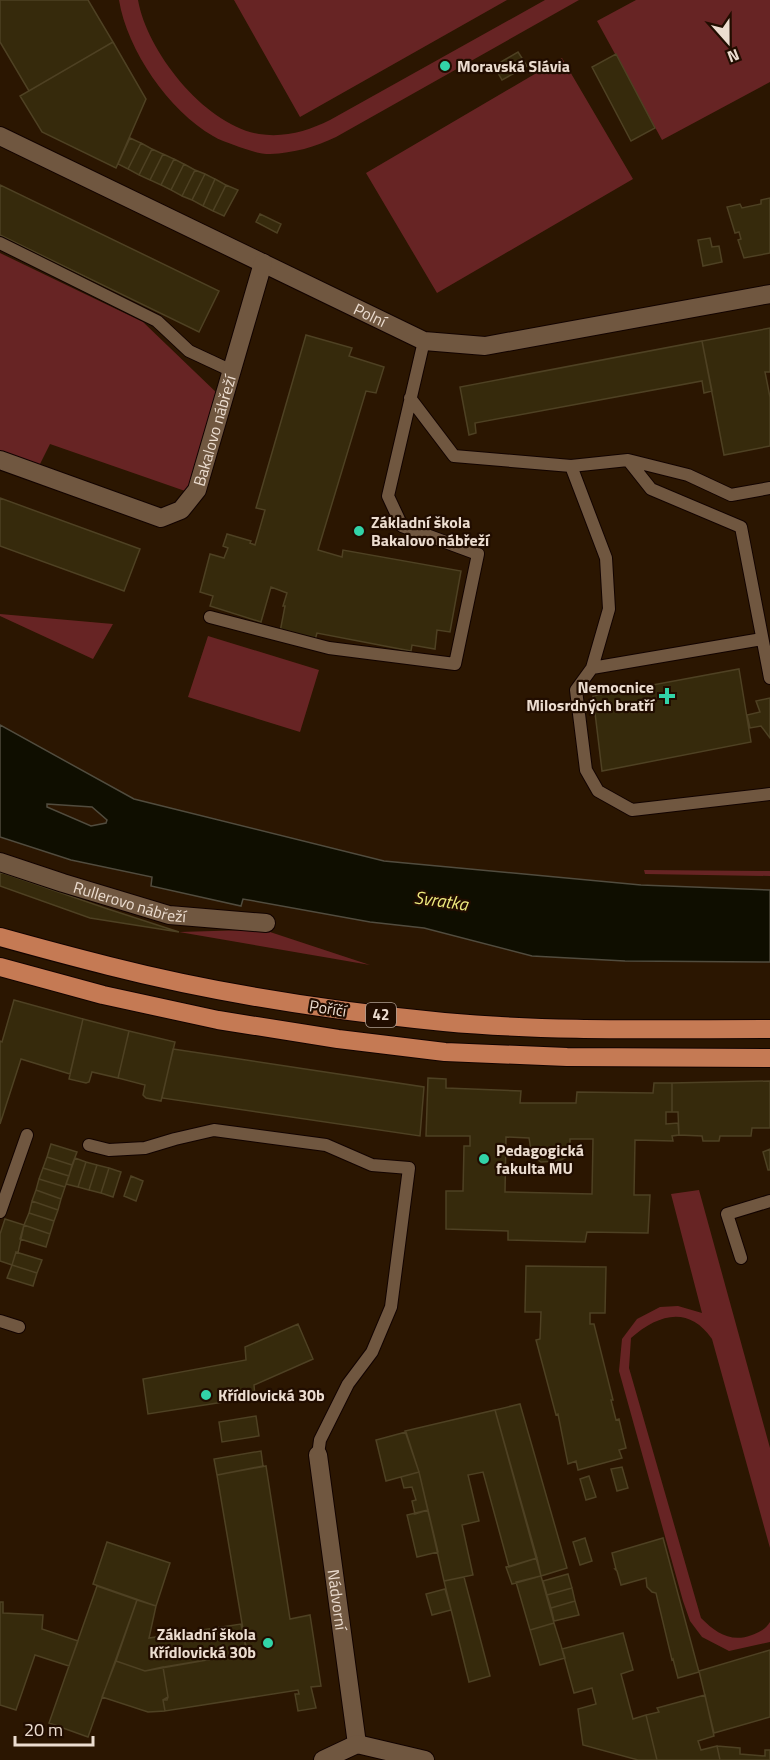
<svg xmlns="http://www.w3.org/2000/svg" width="770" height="1760" viewBox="0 0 770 1760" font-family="'Titillium Web',sans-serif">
<rect width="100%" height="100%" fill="#2b1601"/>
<path fill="#672424" d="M119 0H138C147 52 205 125 259 134 284 138 308 131 330 120L545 0H579L336 137C315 147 294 153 270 154 258 154 245 149 234 145 227 142 219 140 213 136 169 111 127 50 119 0Z
M234 0H507L300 117Z
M636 0H770V82L662 140 597 21Z
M562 58 633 179 437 293 366 173Z
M0 253 143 322 220 396 188 492 50 444 39 466 0 452Z
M0 614 113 624 93 659 0 616Z
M208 636 319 670 300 732 188 697Z
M644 870 770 871V876L645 874Z
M247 930 267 931 370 965 179 932Z
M699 1190 770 1448V1548L712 1339C689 1305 658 1314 631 1338L629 1368 701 1618C716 1633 731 1643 752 1635 761 1631 765 1630 770 1622V1642L729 1651 702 1637 690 1621 683 1601 619 1371 622 1339 637 1319 660 1307 678 1306 702 1313 671 1194Z"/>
<path fill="#0f0e00" stroke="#514c3e" stroke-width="1.5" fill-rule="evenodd" d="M0 725 134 799 384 861 641 885 770 890V962L625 961 532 956 424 928 370 922 243 899 241 906 151 886 152 877 71 860 0 837ZM47 804 92 807 107 820 106 823 91 826 47 807Z"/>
<path fill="#362a0c" stroke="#4e4123" stroke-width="1.5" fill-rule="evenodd" d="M0 0H88L113 42 29 91 0 42Z
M113 42 146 99 116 168 42 132 20 96Z
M518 52 527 66 502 80 494 66Z
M616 54 655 128 631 141 592 67Z
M130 138 141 143 128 169 118 164Z
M141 143 152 149 139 175 128 169Z
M152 149 163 154 150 180 139 175Z
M163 154 174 159 161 185 150 180Z
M174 159 184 164 171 190 161 185Z
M184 164 195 170 182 196 171 190Z
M195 170 205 174 192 200 182 196Z
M205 174 215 179 203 206 192 200Z
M215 179 226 185 213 211 203 206Z
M0 185 219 291 199 332 0 235Z
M226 185 238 190 224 216 213 211Z
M770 198V253L744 258 738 240 741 239 739 232 735 233 727 207 740 204 742 208 761 204V200Z
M260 214 281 224 277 233 256 222Z
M710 238 712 247 719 246 722 262 703 266 698 240Z
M770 328V372H765L770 397V446L724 455 702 341Z
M306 335 352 348 349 356 384 367 376 393 366 391 318 550 342 557 343 550 461 571 450 632 437 630 435 649 412 645 411 651 317 633 315 640 280 632 285 606H283L287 593 271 587 261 622 210 606 213 596 200 592 210 554 224 558 228 548 223 546 227 534 251 541 250 543 255 545 265 510 256 508Z
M702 341 712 391 704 393 702 381 475 423 476 433 469 435 460 387Z
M0 498 140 549 124 591 0 546Z
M739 669 751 742 602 771 593 696Z
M770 698V738L761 726 750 728 747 715 760 712 756 701Z
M0 872 108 909 179 932 90 918 0 886Z
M14 1000 83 1019 70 1074 21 1059 0 1124V1041L2 1042Z
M83 1019 129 1031 118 1078 92 1072 89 1082 86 1083 69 1079Z
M129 1031 175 1042 161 1101 146 1098 143 1095 145 1085 118 1078Z
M173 1049 424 1087 420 1136 162 1098Z
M428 1078 446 1079V1088L521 1091 520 1103H576L577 1092 653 1093 654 1083H672V1112H666V1124L678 1123 679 1135 672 1136 673 1141 635 1140 634 1195H650L648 1233 587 1232 585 1242 508 1240V1231L446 1229V1191H463L464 1146H470V1136H426ZM506 1137 529 1138 532 1156 541 1162 559 1161 567 1157 570 1150V1139H593L592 1194 505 1192Z
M770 1081V1128H752L751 1136H720L719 1141H703L702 1136 679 1135 678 1112H672V1083Z
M51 1144 77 1152 72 1165 47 1157Z
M770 1149V1170H768L763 1152Z
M47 1157 72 1165 69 1176 43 1168Z
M75 1158 86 1162 78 1187 66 1184Z
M86 1162 97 1165 89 1190 78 1187Z
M97 1165 109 1168 101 1193 89 1190Z
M43 1168 69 1176 65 1187 39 1179Z
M109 1168 121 1172 113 1197 101 1193Z
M131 1176 143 1181 136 1201 124 1196Z
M39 1179 65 1187 61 1199 36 1190Z
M36 1190 61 1199 58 1210 32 1201Z
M32 1201 58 1210 54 1221 29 1213Z
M29 1213 54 1221 50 1234 24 1225Z
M5 1219 24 1225 18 1253 16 1252 12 1265 0 1261V1234Z
M24 1225 50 1234 46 1247 20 1239Z
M16 1252 42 1260 37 1273 12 1265Z
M12 1265 37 1273 33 1286 7 1278Z
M526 1266 606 1267 605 1313H590V1324H594L613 1400H611L616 1420 619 1419 626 1448 619 1450 622 1458 578 1470 576 1461 568 1464 558 1414 556 1415 536 1340 540 1339 541 1312H525Z
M298 1324 313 1359 254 1385 255 1397 148 1414 143 1379 246 1360 245 1347Z
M520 1404 567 1568 541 1576 495 1410Z
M495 1410 537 1558 509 1567 483 1472 468 1475 479 1521 462 1525 473 1575 444 1581 419 1472 405 1431Z
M256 1416 259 1436 222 1442 219 1422Z
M406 1432 419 1472 386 1481 376 1440Z
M261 1451 263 1466 217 1475 214 1459Z
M266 1466 290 1619 310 1615 321 1686 311 1687 316 1708 298 1711 295 1694H299L298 1690 165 1711 163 1700H167L168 1697 163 1667 247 1653 217 1475Z
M622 1467 628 1488 617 1491 611 1469Z
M419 1472 428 1510 415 1514 412 1501 416 1500 412 1487 404 1488 401 1477Z
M589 1476 596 1497 586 1500 580 1479Z
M428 1510 438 1552 417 1557 407 1515Z
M585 1538 592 1561 580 1565 573 1542Z
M663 1538 699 1672 678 1678 673 1659 672 1660 656 1593 652 1592 647 1587 646 1578 621 1585 617 1571 615 1569H616L612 1553Z
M107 1542 170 1563 156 1606 93 1584Z
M537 1558 541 1576 512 1584 506 1567Z
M568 1574 572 1588 547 1595 543 1581Z
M541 1576 554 1623 530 1630 516 1582Z
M464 1577 490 1676 469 1682 444 1581Z
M97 1586 137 1600 88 1737 49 1723Z
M572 1588 575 1601 551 1608 547 1595Z
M445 1589 451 1610 432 1615 426 1594Z
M137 1600 156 1606 149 1638 241 1624 247 1653 145 1671 116 1661Z
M575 1601 579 1615 554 1621 551 1608Z
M0 1602H3V1613L43 1615 42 1629 78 1641 69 1666 35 1655 16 1710 0 1705Z
M554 1623 565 1658 540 1665 530 1630Z
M623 1633 633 1670 621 1674 633 1719 646 1715 657 1760H638L583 1745 578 1709 596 1704 592 1688 574 1693 562 1649Z
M770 1650V1717L714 1733 699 1671Z
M116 1661 145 1671 163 1667 168 1697 163 1700 165 1711 148 1712 102 1697Z
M705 1695 714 1736 698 1741 701 1750 717 1746 720 1760H657L646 1715 659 1712 657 1708Z
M717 1746 740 1748V1754L765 1756V1750H770V1760H720Z"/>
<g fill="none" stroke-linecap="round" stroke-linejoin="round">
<defs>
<path id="lane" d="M0 243 157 321 189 351 232 371
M410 398 454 456 571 466 628 460 651 489 741 527 770 678
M628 460 688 475 731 495 770 488
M571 466 606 558 609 609 592 668 762 639
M210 617 329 648 455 664 478 554 402 526 388 496 424 341
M592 668 576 690 586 770 598 791 632 810 770 794
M89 1145 109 1150 145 1148 175 1139 214 1130 326 1145 372 1165 409 1168 391 1307 372 1352 348 1384 320 1440 318 1455
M0 1212 27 1135
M741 1258 727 1214 770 1201
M0 1321 19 1327"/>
<g id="street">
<path id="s1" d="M0 136 424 341 485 346 770 294"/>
<path id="s2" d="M0 460 161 518 181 510 197 490 263 263"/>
<path id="s3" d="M0 862 63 883 169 915 266 923"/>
<path id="s4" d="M318 1455 357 1744"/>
<path d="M323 1760 357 1744 425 1760"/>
</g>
<path id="primary" d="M0 937C36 947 73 957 109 966 219 994 332 1011 444 1022 552 1032 662 1029 770 1029
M0 967 103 995 218 1020 338 1039 445 1052 567 1057 770 1058"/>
</defs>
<use href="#lane" stroke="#120300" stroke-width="14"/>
<use href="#street" stroke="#120300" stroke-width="20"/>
<use href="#primary" stroke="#120300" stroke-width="20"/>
<use href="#lane" stroke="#705740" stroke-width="12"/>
<use href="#street" stroke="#705740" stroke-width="18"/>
<use href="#primary" stroke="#c57a54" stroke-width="18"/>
</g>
<g fill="#32d4a8" stroke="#210d00" stroke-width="2">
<circle cx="445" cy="66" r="6"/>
<circle cx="359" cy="531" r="6"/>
<path d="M664 687h6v6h6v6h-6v6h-6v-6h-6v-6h6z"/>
<circle cx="484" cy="1159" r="6"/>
<circle cx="206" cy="1395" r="6"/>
<circle cx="268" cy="1643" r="6"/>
</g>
<g text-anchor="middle" stroke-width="4.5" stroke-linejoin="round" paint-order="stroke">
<rect fill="#210d00" stroke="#af9f92" stroke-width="1.5" x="366" y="1003" width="30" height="24" rx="4.5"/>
<g font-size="15" font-weight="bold" fill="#ecddd0">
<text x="381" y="1020">42</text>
</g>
<g font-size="16" font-weight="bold" fill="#ecddd0" stroke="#210d00" text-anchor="start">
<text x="457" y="72">Moravská Slávia</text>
<text x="371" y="528">Základní škola<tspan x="371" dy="18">Bakalovo nábřeží</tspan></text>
<text x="654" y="693" text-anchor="end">Nemocnice<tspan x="654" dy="18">Milosrdných bratří</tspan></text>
<text x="496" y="1156">Pedagogická<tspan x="496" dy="18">fakulta MU</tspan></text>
<text x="218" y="1401">Křídlovická 30b</text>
<text x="256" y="1640" text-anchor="end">Základní škola<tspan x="256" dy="18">Křídlovická 30b</tspan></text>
</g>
<g font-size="16" fill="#ecddd0" stroke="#210d00">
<text dy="6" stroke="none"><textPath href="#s1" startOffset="411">Polní</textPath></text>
<text dy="6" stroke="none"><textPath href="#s2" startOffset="280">Bakalovo nábřeží</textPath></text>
<text dy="6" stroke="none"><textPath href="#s3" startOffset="136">Rullerovo nábřeží</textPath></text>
<text transform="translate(328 1008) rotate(9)" y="6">Poříčí</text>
<text dy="6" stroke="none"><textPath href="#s4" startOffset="146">Nádvorní</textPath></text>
</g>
<g font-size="18" font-style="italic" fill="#ede97d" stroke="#210d00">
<text transform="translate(441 901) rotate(8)" y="6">Svratka</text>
</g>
</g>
<g transform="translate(728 42) rotate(159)" stroke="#210d00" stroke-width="4.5" paint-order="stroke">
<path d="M0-4.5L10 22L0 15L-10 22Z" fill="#ecddd0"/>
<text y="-9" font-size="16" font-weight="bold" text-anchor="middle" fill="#ecddd0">N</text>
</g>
<path d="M15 1736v9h78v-9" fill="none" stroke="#ecddd0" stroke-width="3"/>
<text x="24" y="1736" font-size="18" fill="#ecddd0" stroke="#210d00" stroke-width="4.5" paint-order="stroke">20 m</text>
</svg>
